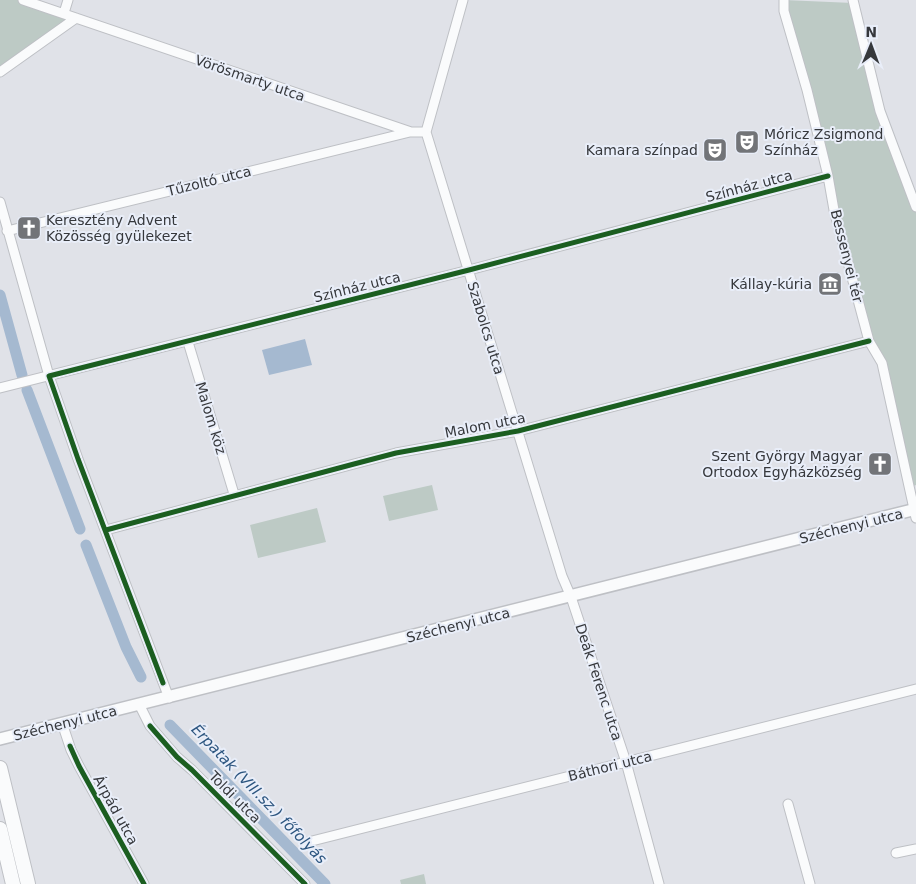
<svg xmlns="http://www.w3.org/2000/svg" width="916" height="884" viewBox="0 0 916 884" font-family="'DejaVu Sans',sans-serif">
<rect width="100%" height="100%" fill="#e0e2e8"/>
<path fill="#bdcac5" d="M0 0H23L76 18 0 72Z
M784 0 853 3 880 111 916 207V485L908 488 882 363 868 341Z
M432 485 438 510 389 521 383 496Z
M317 508 326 542 258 558 250 525Z
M424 874 426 884H401L400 880Z"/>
<path fill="#a5b9d0" d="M305 339 312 365 269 375 262 350Z"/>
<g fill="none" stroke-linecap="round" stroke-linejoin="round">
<path stroke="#a5b9d0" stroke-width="11" d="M0 295 22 375
M27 390 80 529
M86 545 126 647 141 677
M170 725 325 884"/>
<defs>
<path id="minor" d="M23 0 411 132H426
M463 0 426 132 562 576 571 597 626 762 659 884
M784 0V11L807 90 828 176 834 210 869 341 882 363 916 518
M853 0 880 111 916 207
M64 13 68 0
M0 72 76 18
M0 202 49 376 78 459 169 698
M7 231 410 132
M188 342 234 494
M0 388 469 270 828 176
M106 530 354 464 396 453 518 431 869 341
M139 704 150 726 177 757 192 770 305 884
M62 723 71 750 79 766 144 884
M788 804 810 884
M304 843 916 689
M896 853 916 849"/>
<path id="tertiary" d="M0 739 916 509"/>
<path id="secondary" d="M0 768 28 884
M0 829 13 884"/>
</defs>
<use href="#minor" stroke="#bec0c5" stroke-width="11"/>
<use href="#tertiary" stroke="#bec0c5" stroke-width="14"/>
<use href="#secondary" stroke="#bec0c5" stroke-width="16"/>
<use href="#minor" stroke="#fafbfc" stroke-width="9"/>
<use href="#tertiary" stroke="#fafbfc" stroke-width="11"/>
<use href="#secondary" stroke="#fafbfc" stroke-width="14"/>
<defs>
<path id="cycleway" d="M106 530 354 464 396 453 518 431 869 341
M163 683 78 459 49 376 469 270 828 176
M150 726 177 757 192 770 305 884
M70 746 79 766 144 884"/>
</defs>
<use href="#cycleway" stroke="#e9eef9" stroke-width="8"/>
<use href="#cycleway" stroke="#1b5e20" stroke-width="5"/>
</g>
<defs>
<symbol id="theatre-square" viewBox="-11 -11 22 22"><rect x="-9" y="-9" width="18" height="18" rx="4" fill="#727478" stroke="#e9eef9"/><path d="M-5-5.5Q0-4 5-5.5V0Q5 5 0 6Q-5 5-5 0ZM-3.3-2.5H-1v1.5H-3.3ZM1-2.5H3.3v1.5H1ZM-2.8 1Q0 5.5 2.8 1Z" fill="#fff"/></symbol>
<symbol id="church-square" viewBox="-11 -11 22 22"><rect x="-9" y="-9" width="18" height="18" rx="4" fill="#727478" stroke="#e9eef9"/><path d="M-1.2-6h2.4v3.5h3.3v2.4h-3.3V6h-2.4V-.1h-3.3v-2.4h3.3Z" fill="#fff"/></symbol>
<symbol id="museum-square" viewBox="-11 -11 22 22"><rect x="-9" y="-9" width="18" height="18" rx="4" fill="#727478" stroke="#e9eef9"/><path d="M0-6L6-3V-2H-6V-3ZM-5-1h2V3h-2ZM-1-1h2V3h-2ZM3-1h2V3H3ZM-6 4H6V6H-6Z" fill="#fff"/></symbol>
</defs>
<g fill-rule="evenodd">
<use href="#theatre-square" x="733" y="128" width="28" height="28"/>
<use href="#theatre-square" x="701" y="136" width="28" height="28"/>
<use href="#church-square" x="15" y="214" width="28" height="28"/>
<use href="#museum-square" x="816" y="270" width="28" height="28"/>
<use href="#church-square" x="866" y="450" width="28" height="28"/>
</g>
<g text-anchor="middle" stroke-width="4" stroke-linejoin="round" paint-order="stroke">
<g font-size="14" fill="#36383c" stroke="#e9eef9">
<text transform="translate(250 78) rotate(19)" y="5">Vörösmarty utca</text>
<text transform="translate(209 181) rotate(-14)" y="5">Tűzoltó utca</text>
<text transform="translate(749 186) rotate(-15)" y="5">Színház utca</text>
<text transform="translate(847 256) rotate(76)" y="5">Bessenyei tér</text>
<text transform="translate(357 287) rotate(-14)" y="5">Színház utca</text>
<text transform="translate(486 328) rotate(73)" y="5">Szabolcs utca</text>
<text transform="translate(211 418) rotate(73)" y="5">Malom köz</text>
<text transform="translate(485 425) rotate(-11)" y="5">Malom utca</text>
<text transform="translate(851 526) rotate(-14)" y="5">Széchenyi utca</text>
<text transform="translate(458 625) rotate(-14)" y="5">Széchenyi utca</text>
<text transform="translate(599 682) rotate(72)" y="5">Deák Ferenc utca</text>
<text transform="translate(65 723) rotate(-14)" y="5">Széchenyi utca</text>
<text transform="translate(610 766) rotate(-14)" y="5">Báthori utca</text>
<text transform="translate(235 797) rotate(45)" y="5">Toldi utca</text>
<text transform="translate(116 810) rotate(61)" y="5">Árpád utca</text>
</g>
<g font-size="14" fill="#36383c" stroke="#e9eef9" text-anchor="end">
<text x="764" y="139" text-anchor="start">Móricz Zsigmond<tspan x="764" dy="16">Színház</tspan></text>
<text x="698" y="155">Kamara színpad</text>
<text x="46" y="225" text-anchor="start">Keresztény Advent<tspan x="46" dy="16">Közösség gyülekezet</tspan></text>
<text x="812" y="289">Kállay-kúria</text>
<text x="862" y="461">Szent György Magyar<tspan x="862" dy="16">Ortodox Egyházközség</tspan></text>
</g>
<g font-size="15" font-style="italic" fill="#2c557f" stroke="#e9eef9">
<text transform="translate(259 794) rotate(46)" y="5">Érpatak (VIII.sz.) főfolyás</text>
</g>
</g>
<g transform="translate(871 45) rotate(1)" stroke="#e9eef9" stroke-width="4" paint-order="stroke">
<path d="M0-4L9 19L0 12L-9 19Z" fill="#36383c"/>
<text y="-8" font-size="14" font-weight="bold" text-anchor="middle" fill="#36383c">N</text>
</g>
</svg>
